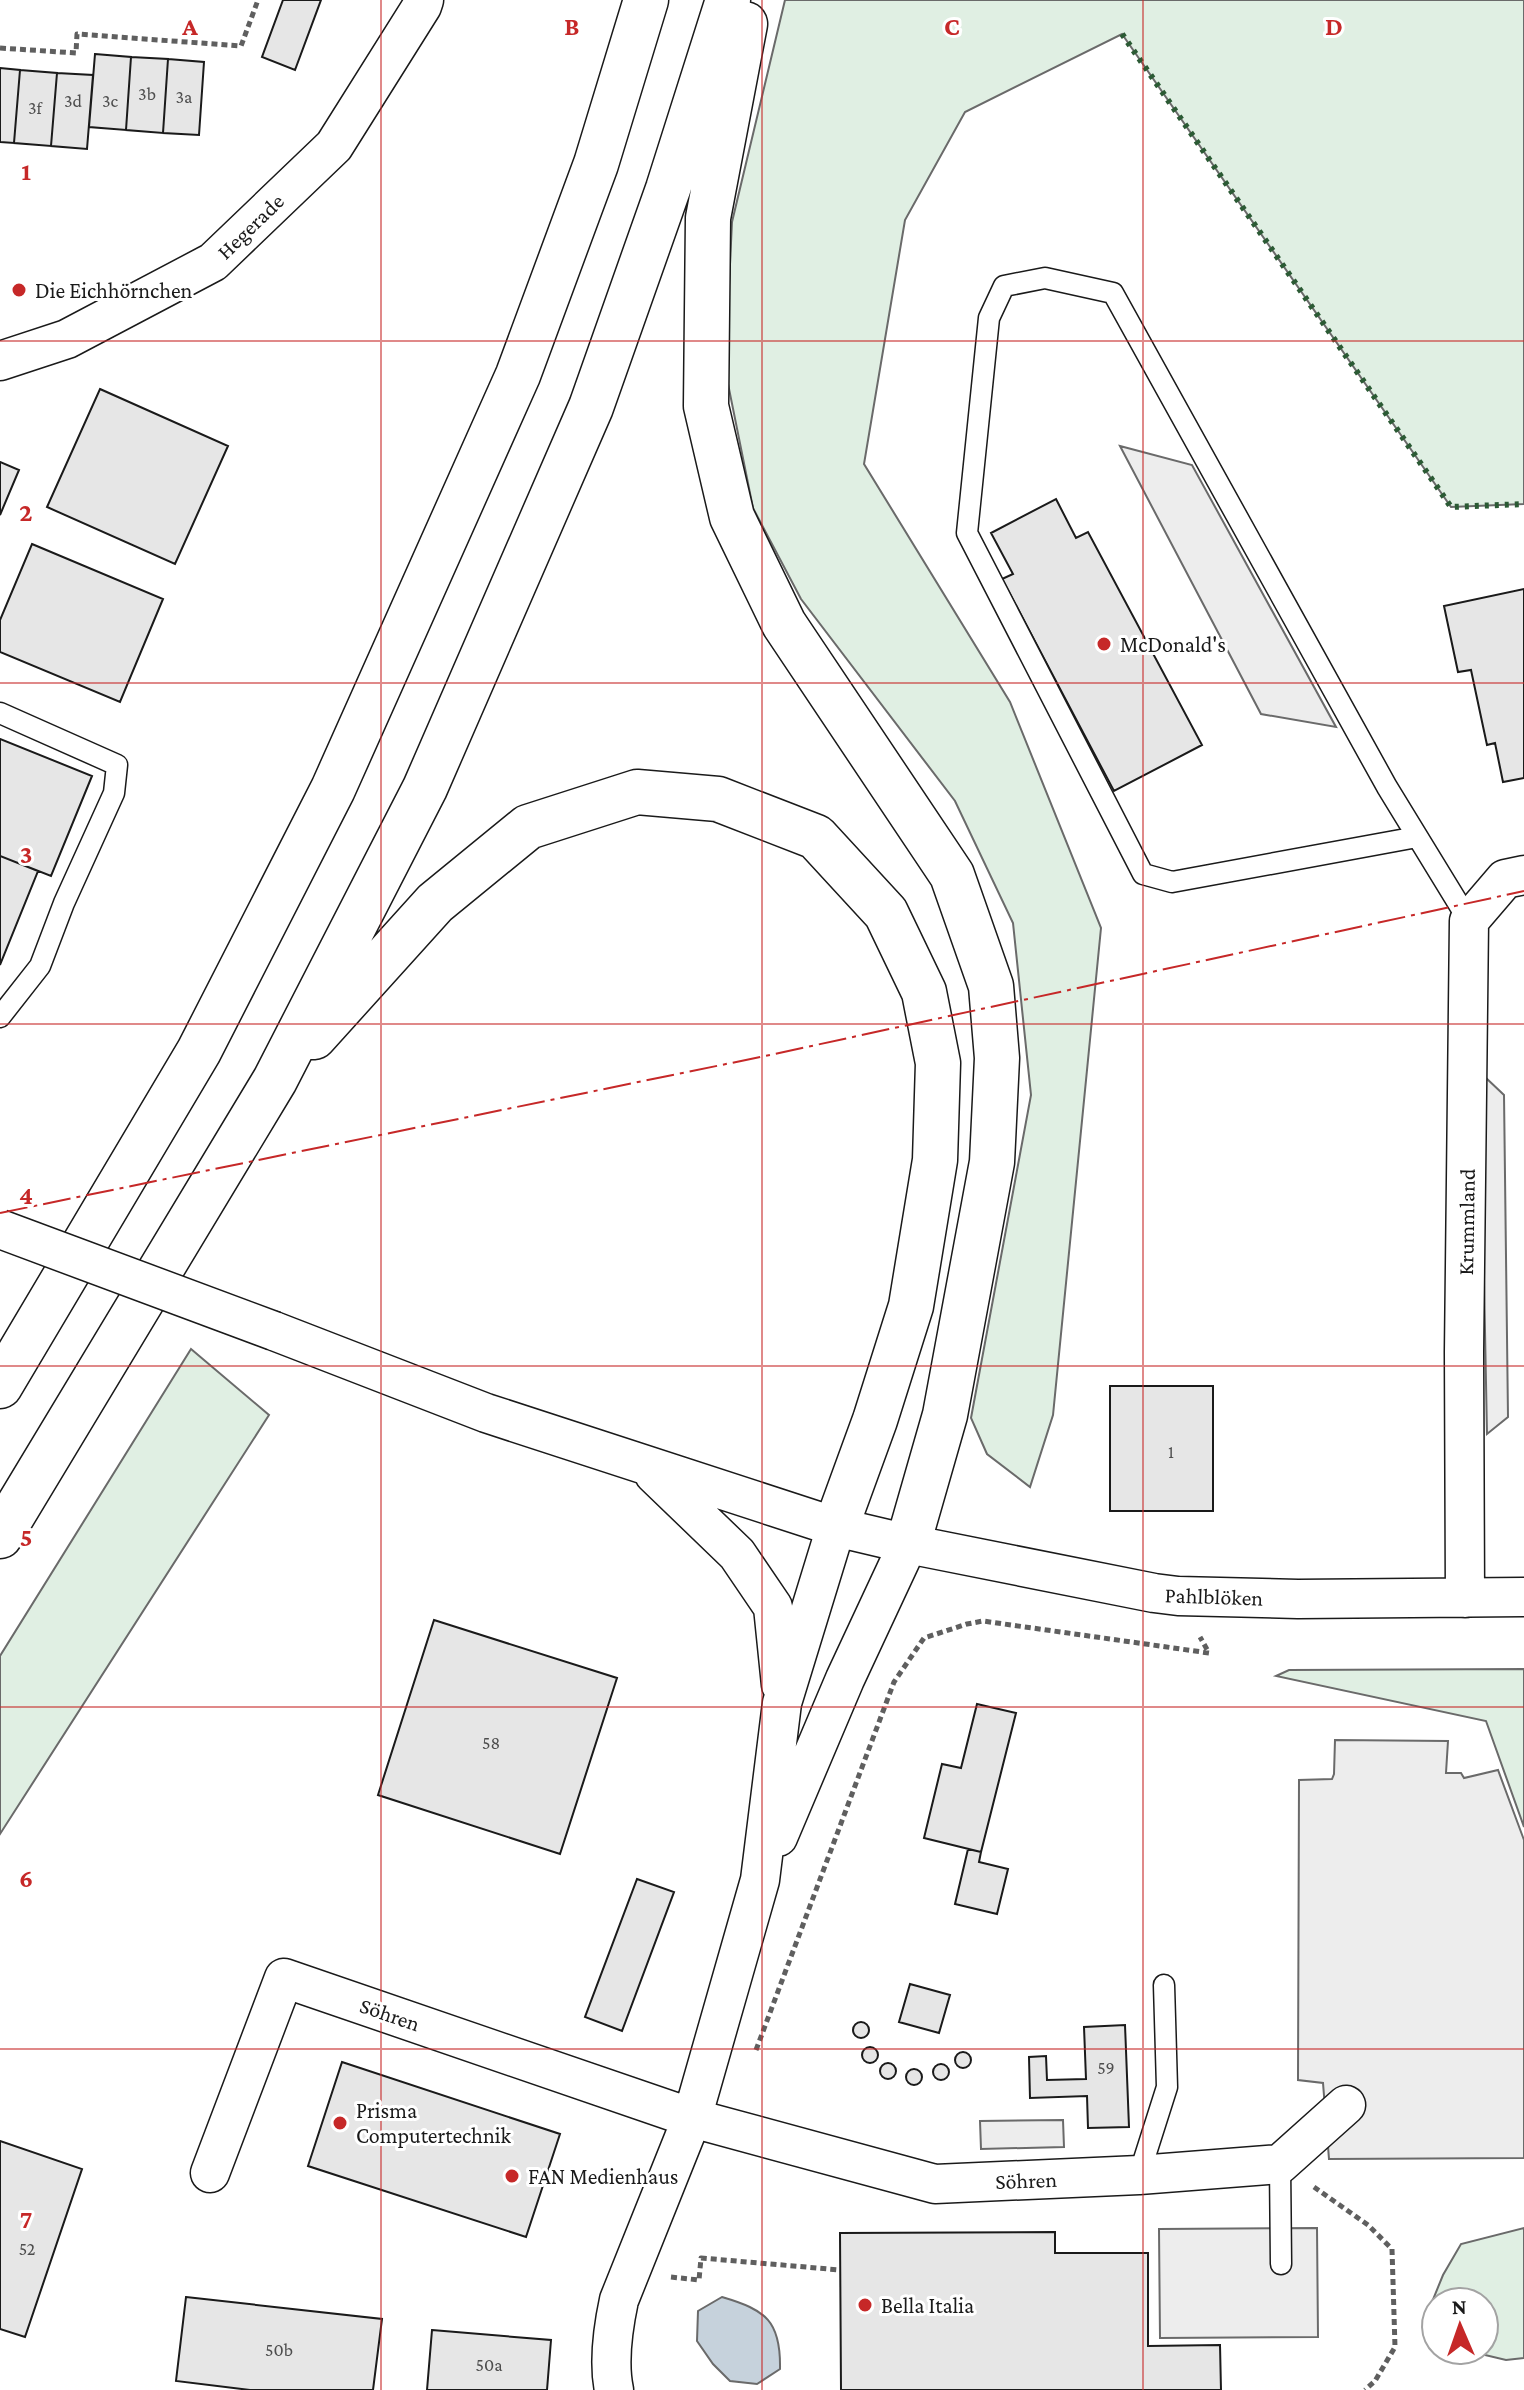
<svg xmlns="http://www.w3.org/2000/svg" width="1524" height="2390" viewBox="0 0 1524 2390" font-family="'Crimson Pro',serif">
<rect width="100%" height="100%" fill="#fff"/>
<path fill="#e0efe3" stroke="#6a6a6a" stroke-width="2" d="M785 0H1524V504L1451 507 1122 34 965 112 905 220 864 464 1010 702 1101 928 1053 1415 1030 1487 987 1454 971 1418 1031 1095 1013 923 955 801 801 599 753 508 725 369 732 222Z
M191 1349 269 1415 0 1834V1656Z
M1524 1669V1827L1486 1721 1276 1676 1289 1670Z
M1524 2228V2358L1506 2360 1464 2350H1484V2302H1436V2313L1432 2302 1443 2275 1461 2244Z"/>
<path fill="#ededed" stroke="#6a6a6a" stroke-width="2" d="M1120 446 1192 465 1336 727 1261 714Z
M1485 1077 1504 1095 1508 1417 1487 1434 1482 1176Z
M1335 1740 1448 1741 1446 1773H1461L1464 1778 1498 1770 1524 1840V2158L1329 2159 1323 2083 1298 2080 1299 1780 1332 1779 1334 1774Z
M1063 2120 1064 2147 981 2149 980 2121Z
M1317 2228 1318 2337 1160 2338 1159 2229Z"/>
<path fill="#c6d2dc" stroke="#6a6a6a" stroke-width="2" d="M722 2297C766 2310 781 2321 780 2369L757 2384 730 2381 713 2364 697 2341 698 2311Z"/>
<path fill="#e6e6e6" stroke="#1a1a1a" stroke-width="2" d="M283 0H321L295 70 262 57Z
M95 54 131 57 126 130 89 127Z
M131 57 168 59 163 133 126 130Z
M168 59 204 62 199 135 163 133Z
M0 68 20 70 14 143 0 142Z
M20 70 57 73 51 146 14 143Z
M57 73 93 75 87 149 51 146Z
M100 389 228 446 175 564 47 507Z
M0 462 19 470 0 515Z
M1056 499 1076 538 1088 532 1202 745 1114 791 1002 579 1013 574 991 533Z
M32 544 163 599 120 702 0 652V620Z
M1524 589V778L1503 782 1495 743 1487 745 1471 670 1458 672 1444 606Z
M0 739 92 776 51 876 0 856Z
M0 856 38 871 0 965Z
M1110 1386H1213V1511H1110Z
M434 1620 617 1678 560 1854 378 1795Z
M977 1704 1016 1713 981 1852 924 1838 942 1764 961 1768Z
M968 1849 981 1852 979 1862 1008 1869 997 1914 955 1904Z
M637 1879 674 1892 622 2031 585 2017Z
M910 1984 950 1995 939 2033 899 2022Z
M853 2030a8 8 0 1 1 16 0a8 8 0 1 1-16 0Z
M1125 2025 1129 2127 1088 2128 1087 2096 1030 2098 1029 2057 1046 2056 1047 2080 1086 2079 1084 2027Z
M862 2055a8 8 0 1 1 16 0a8 8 0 1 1-16 0Z
M955 2060a8 8 0 1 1 16 0a8 8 0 1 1-16 0Z
M342 2062 560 2134 526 2237 308 2166Z
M880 2071a8 8 0 1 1 16 0a8 8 0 1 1-16 0Z
M933 2072a8 8 0 1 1 16 0a8 8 0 1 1-16 0Z
M906 2077a8 8 0 1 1 16 0a8 8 0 1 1-16 0Z
M0 2141 82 2169 25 2337 0 2329Z
M1055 2232V2253H1148V2346L1220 2345 1221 2390H841L840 2233Z
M186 2297 382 2319 373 2390H250L176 2381Z
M432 2330 551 2340 547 2390H427Z"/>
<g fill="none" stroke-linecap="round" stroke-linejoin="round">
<defs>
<path id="lane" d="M0 713 117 765 114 793 64 903 40 966 0 1017
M1417 837 1172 882 1143 874 967 533 989 318 1004 286 1045 278 1113 293 1387 787 1469 921
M1280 2164 1281 2264
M1139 2175 1167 2087 1164 1985"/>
<path id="street" d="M0 361 67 339 213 262 334 146 422 6 424 0
M274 1331 486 1413 836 1527 908 1544 1154 1593 1178 1596 1298 1599 1524 1597
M654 1474 737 1554 773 1607 781 1685
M1465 1598 1464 1352 1469 921 1505 879 1524 875
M778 1837 845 1679 908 1544
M210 2173 284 1978 692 2118 935 2184 1139 2175 1280 2164 1346 2105
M614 2390C608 2361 613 2328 619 2300L692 2118 760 1880 782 1703 836 1527"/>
<path id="highway" d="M745 24 708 218 706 406 732 517 784 624 952 875 991 986 997 1058 992 1162 945 1415 908 1544
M314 1037 435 903 528 827 637 792 718 799 816 837 886 913 924 992 938 1063 935 1160 911 1306 875 1420 836 1527
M0 1386 199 1051 333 789 518 375 596 164 646 0
M0 1536 275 1080 425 788 591 407 668 189 728 0"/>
</defs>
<use href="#lane" stroke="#1a1a1a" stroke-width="23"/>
<use href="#street" stroke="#1a1a1a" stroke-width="41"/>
<use href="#highway" stroke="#1a1a1a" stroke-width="47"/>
<path stroke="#5f5f5f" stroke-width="5" stroke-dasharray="6 4" stroke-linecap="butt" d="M0 48 76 53 77 34 241 46 258 0
M756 2050 894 1682 924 1638 967 1624 983 1621 1209 1653 1200 1637
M1314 2187 1368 2225 1392 2249 1395 2347 1375 2381 1365 2390
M671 2277 699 2280 701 2258 840 2270"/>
<use href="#lane" stroke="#fff" stroke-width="20"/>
<use href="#street" stroke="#fff" stroke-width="38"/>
<use href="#highway" stroke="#fff" stroke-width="44"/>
<defs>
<path id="street-bridge" d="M0 1229 274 1331"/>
</defs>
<use href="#street-bridge" stroke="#1a1a1a" stroke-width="41" stroke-linecap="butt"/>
<use href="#street-bridge" stroke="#fff" stroke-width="38"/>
<path stroke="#2b5a34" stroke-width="6" stroke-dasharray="4 6" stroke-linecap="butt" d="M1122 34 1451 507 1524 504"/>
<path stroke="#c62828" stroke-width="2" stroke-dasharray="28 6 4 6" stroke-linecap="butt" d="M0 1213 770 1055 1524 891"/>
</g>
<path fill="none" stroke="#c62828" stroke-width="2" stroke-opacity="0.55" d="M381 0V2390M762 0V2390M1143 0V2390M0 341H1524M0 683H1524M0 1024H1524M0 1366H1524M0 1707H1524M0 2049H1524"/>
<g fill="#c62828" stroke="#fff" stroke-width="3">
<circle cx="19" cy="290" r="8"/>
<circle cx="1104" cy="644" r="8"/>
<circle cx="340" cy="2123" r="8"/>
<circle cx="512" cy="2176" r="8"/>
<circle cx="865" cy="2305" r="8"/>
</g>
<g text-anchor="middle" stroke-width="6" stroke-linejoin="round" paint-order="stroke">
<g font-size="18" fill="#4d4d4d">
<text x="147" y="100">3b</text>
<text x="184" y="103">3a</text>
<text x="73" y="107">3d</text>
<text x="110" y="107">3c</text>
<text x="35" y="114">3f</text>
<text x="1171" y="1458">1</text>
<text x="491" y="1749">58</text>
<text x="1106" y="2074">59</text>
<text x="27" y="2255">52</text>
<text x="279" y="2356">50b</text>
<text x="489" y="2371">50a</text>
</g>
<g font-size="22" fill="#1a1a1a" stroke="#fff">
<text transform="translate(250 226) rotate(-44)" y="8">Hegerade</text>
<text transform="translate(1466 1222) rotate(-89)" y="8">Krummland</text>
<text transform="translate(1214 1596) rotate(2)" y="8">Pahlblöken</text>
<text transform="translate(390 2014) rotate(19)" y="8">Söhren</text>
<text transform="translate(1026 2180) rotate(-2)" y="8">Söhren</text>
</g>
<g font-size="22" fill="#1a1a1a" stroke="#fff" text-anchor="start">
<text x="35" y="298">Die Eichhörnchen</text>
<text x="1120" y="652">McDonald's</text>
<text x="356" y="2118">Prisma<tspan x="356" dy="25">Computertechnik</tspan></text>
<text x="528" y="2184">FAN Medienhaus</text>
<text x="881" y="2313">Bella Italia</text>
</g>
</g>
<g font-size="26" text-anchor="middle" font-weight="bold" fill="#c62828" stroke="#fff" stroke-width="6" stroke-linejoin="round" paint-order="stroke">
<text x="190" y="35">A</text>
<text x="572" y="35">B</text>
<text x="952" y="35">C</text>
<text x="1334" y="35">D</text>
<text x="26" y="180">1</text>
<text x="26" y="521">2</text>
<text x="26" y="863">3</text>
<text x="26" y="1204">4</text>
<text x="26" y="1546">5</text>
<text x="26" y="1887">6</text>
<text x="26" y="2228">7</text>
</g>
<g transform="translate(1460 2326) rotate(358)"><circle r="38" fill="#ffffff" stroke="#a3a3a3" stroke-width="2"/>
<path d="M0-6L14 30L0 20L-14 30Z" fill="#c62828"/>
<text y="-12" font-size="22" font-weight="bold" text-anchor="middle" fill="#1a1a1a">N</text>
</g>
</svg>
